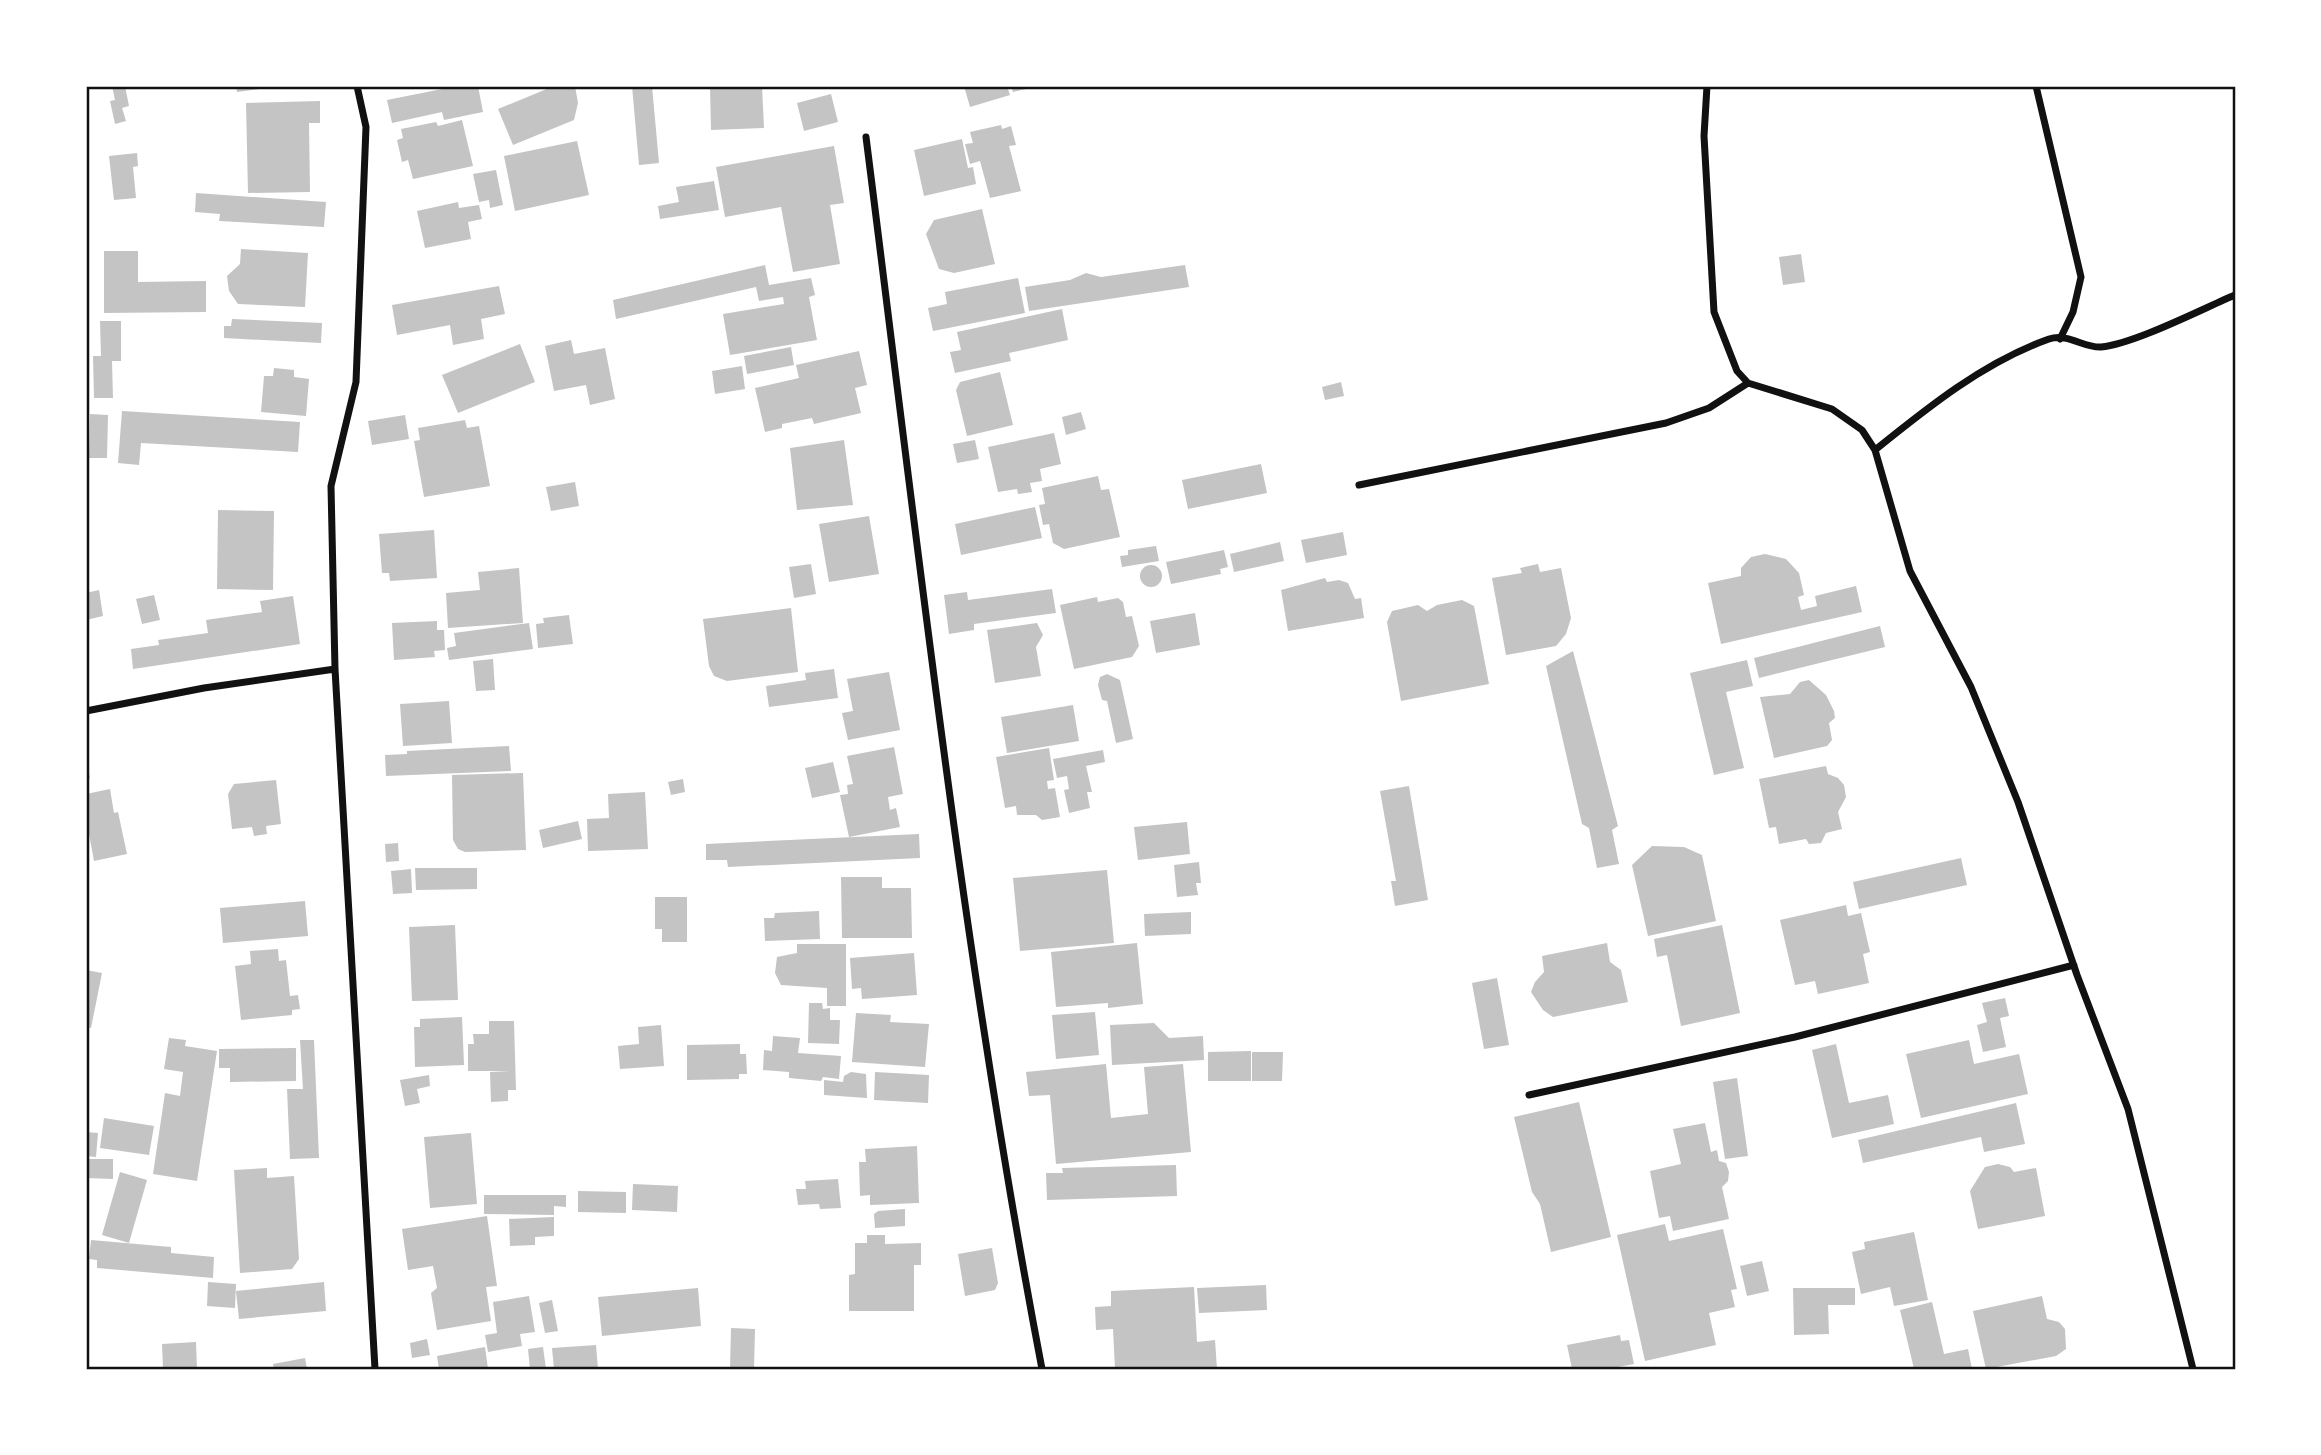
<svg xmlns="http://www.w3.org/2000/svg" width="2321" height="1455" viewBox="0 0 2321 1455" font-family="Lato,sans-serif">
<rect width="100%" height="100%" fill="#fff"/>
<path fill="#c4c4c4" d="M112 86H125L129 106 122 108 126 121 115 124 110 101 115 100Z
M236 86H274V87L237 92Z
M457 86H478L483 112 444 120 442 112 392 123 387 100Z
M554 86H575L578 103 574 120 513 145 498 109Z
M632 86H652L659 163 639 165Z
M710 86H762L764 128 711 130Z
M964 86H1007L1010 95 970 107Z
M1011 86H1035V87L1013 92Z
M831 94 838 122 804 131 797 103Z
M320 101V123H309L310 192 248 193 246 103Z
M462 120 473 166 413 179 408 160 402 162 397 140 403 138 401 129 436 122 438 126Z
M1001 125 1002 129 1011 126 1016 145 1009 146 1021 191 990 198 980 161 970 164 965 144 973 143 970 132Z
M962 139 968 168 973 167 976 184 924 196 914 150Z
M577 141 589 195 515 211 504 156Z
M834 146 844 203 830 205 840 264 793 272 781 207 725 217 716 167Z
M137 153 138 166 133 167 136 198 114 200 109 156Z
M496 170 503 205 490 208 489 200 479 202 473 174Z
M714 181 719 210 660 219 658 206 679 202 676 187Z
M196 193 326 202 324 227 219 221 220 214 195 212Z
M458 202 459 208 479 205 482 219 468 222 471 239 425 248 417 211Z
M982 209 995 264 954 273 939 269 926 234 934 220Z
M241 249 308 253 305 307 238 304 229 291 227 276 240 264Z
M104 251H138V282L206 281V312L104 313Z
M1801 254 1805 282 1783 285 1779 257Z
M765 265 769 285 811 278 815 295 809 297 817 340 730 355 723 314 784 304 783 297 759 301 756 287 616 319 613 300Z
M1185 265 1189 287 1029 311 1025 287 1070 280 1086 273 1101 277Z
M1018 278 1025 313 933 331 928 308 947 304 945 292Z
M499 286 505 314 481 319 484 339 453 345 450 325 397 335 392 305Z
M1062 309 1068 340 1009 353 1011 361 955 373 950 352 961 350 957 332Z
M232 319 322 323 321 343 224 338V326H231Z
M100 321H121V361H112L113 398H94L93 356H101Z
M571 340 574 354 605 348 615 399 590 405 586 385 554 391 545 346Z
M520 344 535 382 458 413 442 375Z
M791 347 794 365 747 374 744 356Z
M859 351 867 385 855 388 861 413 814 424 812 418 782 424V428L765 432 755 388 799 378 796 365Z
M742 366 745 389 715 394 712 371Z
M274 368 294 370V377L309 379 306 416 261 412 264 376H273Z
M1000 372 1013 425 967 436 956 390 960 382Z
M1341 382 1344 396 1325 400 1322 387Z
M122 411 300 422 298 452 141 443 139 465 118 463Z
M1081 412 1086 429 1066 435 1062 417Z
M90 414 108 415 107 458H89Z
M405 415 409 439 372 445 368 421Z
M465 420 467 428 479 426 490 486 424 497 414 441 420 440 418 428Z
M1054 433 1061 464 1040 469 1042 481 1030 483 1032 492 1018 494 1017 489 998 492 988 447Z
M844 440 853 505 797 510 790 448Z
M975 440 979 459 957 463 953 444Z
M1261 464 1267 493 1188 509 1182 480Z
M1098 476 1101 490 1109 489 1120 537 1064 549 1053 543 1049 524 1043 525 1039 505 1045 504 1042 488Z
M575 482 579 506 551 511 546 487Z
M1035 507 1042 538 961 555 955 524Z
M218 510 274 511 273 590 217 589Z
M869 516 879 574 829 582 819 524Z
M434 530 437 578 390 581 389 573H382L379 534Z
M1343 532 1347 555 1306 563 1301 540Z
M1280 542 1284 561 1234 572 1230 554Z
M1156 546 1159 561 1122 567 1120 556 1128 555V550Z
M1224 550 1228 567 1220 569 1221 574 1171 584 1166 562Z
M1765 554 1786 559 1799 573 1804 595 1798 597 1801 610 1817 606 1815 596 1856 586 1862 612 1721 644 1708 583 1741 576V568L1751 557Z
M811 564 816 594 794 598 789 567Z
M1538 564 1540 572 1561 568 1571 618 1566 634 1556 646 1506 655 1492 578 1522 573 1520 568Z
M1140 576a11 11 0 1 1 22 0a11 11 0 1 1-22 0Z
M519 568 523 623 448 628 446 593 480 590 478 572Z
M1325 578 1327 582 1339 580 1348 583 1355 599 1361 598 1364 618 1288 631 1281 590Z
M1052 589 1056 613 974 624V630L949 634 944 595 967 592 968 600Z
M99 590 103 616 86 620V593Z
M154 595 160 620 142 624 136 599Z
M293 596 300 644 133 669 131 649 159 645 158 640 208 633 206 620 262 612 260 601Z
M1097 597 1098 602 1118 598 1123 602 1126 617 1132 616 1139 646 1132 657 1074 669 1060 605Z
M1462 600 1474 606 1489 684 1401 701 1387 622 1392 611 1418 605 1427 611 1437 605Z
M791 608 798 672 727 681 714 676 709 666 703 619Z
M1195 613 1200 645 1156 653 1150 621Z
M569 615 573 644 538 648 536 624 544 623 543 618Z
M437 621V630H444L445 650 434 651 435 657 394 660 392 623Z
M529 623 533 649 449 660 447 648 456 646 454 633Z
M1037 623 1043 635 1036 647 1041 676 995 683 987 630Z
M1880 626 1885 647 1759 678 1754 658Z
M1573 651 1618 826 1612 830 1619 864 1597 868 1589 828 1582 824 1546 666Z
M493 659 495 690 476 691 473 661Z
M1747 660 1753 686 1726 692 1744 768 1714 775 1690 673Z
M834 669 838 698 769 707 766 686 806 680 805 673Z
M889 672 900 730 848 740 842 713 853 711 847 679Z
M1107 674 1120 680 1133 739 1116 743 1107 701 1102 700 1098 685 1100 677Z
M1809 680 1826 695 1834 711 1835 718 1829 723 1832 740 1827 746 1774 758 1760 697 1790 694 1800 682Z
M449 701 452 743 403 746 400 704Z
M1073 705 1079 741 1007 753 1001 717Z
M509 746 511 771 386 776 385 755 407 754V751Z
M894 747 903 794 888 797 890 810 896 808 900 827 849 837 840 795 848 794 847 785 853 784 847 756Z
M1049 748 1054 780 1047 781 1048 789 1055 788 1060 817 1042 820 1036 815H1017L1016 806 1005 808 996 757Z
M1103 750 1105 762 1086 766 1092 792H1087L1090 808 1069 813 1064 790 1069 789 1067 776 1057 778 1053 759Z
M86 760 90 778 86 779Z
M833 762 840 792 812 798 805 768Z
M1826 766 1828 774 1838 778 1844 785 1846 797 1838 812 1842 829 1826 833 1821 843 1809 844 1806 839 1779 844 1776 827 1769 828 1759 779Z
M523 773 526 850 465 852 458 849 453 840 452 775Z
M683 779 685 792 671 795 668 782Z
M276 780 281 824 266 826 267 834 254 836 252 827 232 829 228 794 234 784Z
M1409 786 1428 900 1395 906 1391 881H1396L1380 791Z
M110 789 114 813 118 812 127 854 94 861 86 818V794Z
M645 792 648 849 588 851 587 819 609 818 608 794Z
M578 821 582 839 543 848 539 830Z
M1187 822 1190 854 1138 860 1134 827Z
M919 834 920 858 728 867 727 860H706V844Z
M398 843 399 861 386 862 385 844Z
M1652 846 1684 847 1702 855 1716 921 1648 936 1632 865Z
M1961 858 1967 885 1859 909 1853 882Z
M1199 862 1201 883H1196L1198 895 1177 897 1174 865Z
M415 868H477V889L416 890Z
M411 869 412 893 393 894 391 871Z
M1107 870 1114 943 1020 951 1013 878Z
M841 877H882V888H911L912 938H842Z
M655 897H687V942H662V929H655Z
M305 901 308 936 223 943 220 908Z
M1846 905 1848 916 1861 913 1870 952 1863 954 1869 983 1818 994 1815 981 1795 985 1780 920Z
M819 911 820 939 765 941 764 918H774L775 913Z
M1191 912V934L1145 936 1144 914Z
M455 925 458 1000 412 1001 409 927Z
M1722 925 1740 1013 1681 1026 1667 955 1657 957 1654 939Z
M1137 943 1143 1004 1108 1008V1003L1056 1007 1051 952Z
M1607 943 1610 962 1621 970 1628 1002 1553 1017 1543 1010 1531 992 1535 982 1544 972 1542 956Z
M797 944H846V1006H827V988L781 985 775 973 777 957 797 953Z
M278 949 279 961 286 960 290 996 298 995 300 1009 292 1010V1015L241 1020 235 966 251 964 250 951Z
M914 953 917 995 862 999 861 988 852 989 850 958Z
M86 970 102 973 91 1028 86 1027Z
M1497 978 1509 1045 1484 1049 1472 983Z
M2005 998 2009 1016 2000 1018 2006 1047 1983 1052 1977 1025 1987 1022 1982 1003Z
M809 1003H822L823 1009 830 1008V1020H840L839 1044 808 1043Z
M1095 1012 1099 1055 1056 1059 1052 1015Z
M856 1013 891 1015 890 1022 929 1024 925 1067 852 1062Z
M462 1017 464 1065 415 1067 414 1027H420V1019Z
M489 1021H514L516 1090H508V1101L491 1102 490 1072 510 1071H468V1044H474L473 1034H489Z
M1154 1023 1169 1038 1203 1036 1204 1060 1112 1065 1110 1025Z
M661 1025 664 1066 620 1069 618 1046 639 1044 638 1027Z
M773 1036 800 1038 798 1053 841 1056 839 1079 823 1077 821 1081 789 1078V1072L763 1070 764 1050 772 1051Z
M169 1038 186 1040 185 1046 217 1051 197 1181 153 1174 165 1093 180 1096 183 1072 164 1069Z
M300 1040H314L319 1158 290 1159 287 1089H303Z
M1969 1040 1974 1064 2019 1054 2028 1094 1921 1118 1906 1054Z
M740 1044V1054H746L747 1074H739V1079L687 1080V1045Z
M1836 1044 1849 1103 1888 1095 1894 1124 1832 1138 1812 1050Z
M296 1048V1081L230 1082V1068H219V1049Z
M1251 1051V1081H1208V1052Z
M1252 1052H1283L1282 1081H1252Z
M1106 1064 1111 1118 1148 1114 1144 1067 1183 1064 1191 1152 1056 1164 1050 1095 1029 1096 1026 1072Z
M851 1072 866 1074 867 1098 824 1095V1080L843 1082 844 1076Z
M875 1072 929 1075 928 1103 874 1100Z
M429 1075 430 1086 417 1089 420 1103 405 1106 400 1080Z
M1737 1078 1748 1156 1725 1159 1713 1082Z
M1579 1102 1611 1237 1551 1252 1540 1204 1532 1192 1514 1117Z
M2016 1103 2025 1144 1984 1152 1981 1137 1863 1163 1858 1140Z
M104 1118 154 1126 149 1155 100 1148Z
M1705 1123 1711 1152 1717 1150 1719 1161 1726 1163 1729 1172 1728 1181 1722 1187 1729 1219 1673 1231 1670 1216 1659 1218 1650 1171 1681 1164 1673 1129Z
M86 1132 98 1133 96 1157 86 1156Z
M471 1133 477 1204 430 1208 424 1137Z
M917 1146 919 1203 870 1205V1195L860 1196 859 1162H866L865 1149Z
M86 1159H113V1179L86 1178Z
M1998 1164 2010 1167 2014 1172 2036 1168 2045 1216 1978 1229 1970 1191 1985 1167Z
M1176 1165 1177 1196 1047 1200 1046 1173H1063L1062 1168Z
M267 1168V1178L294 1176 299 1259 292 1269 240 1273 234 1170Z
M120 1172 147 1180 129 1243 102 1235Z
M838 1179 841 1208 820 1209 819 1204 798 1205 796 1189H806L805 1181Z
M633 1184 678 1186 677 1212 632 1210Z
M578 1191 626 1192V1213L578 1212Z
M484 1195H566V1207L554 1206V1215L484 1214Z
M905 1209V1226L875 1228 874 1214 878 1211Z
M487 1216 497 1286 486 1287 491 1321 437 1330 431 1293 437 1288 433 1266 408 1270 402 1229Z
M554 1217V1236L535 1237V1245L510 1246 509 1219Z
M1665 1224 1669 1241 1723 1229 1737 1289 1731 1290 1735 1307 1709 1313 1716 1345 1645 1361 1617 1235Z
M1914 1232 1928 1300 1894 1306 1890 1287 1861 1294 1852 1252 1865 1249 1864 1242Z
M867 1235H885V1244L921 1243V1265H914V1311H849V1275L855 1274V1243H867Z
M91 1240 171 1247V1253L214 1257 213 1278 97 1268V1260L89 1259Z
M992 1248 998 1283 995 1290 965 1296 958 1254Z
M1762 1261 1769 1291 1747 1296 1740 1266Z
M208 1282 236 1284 235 1308 207 1306Z
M324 1282 326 1311 239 1319 236 1291Z
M1266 1285 1267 1310 1199 1313 1197 1288Z
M1194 1287 1197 1342 1215 1340 1217 1369H1115L1113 1329 1096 1330 1095 1307 1111 1306V1291Z
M698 1288 701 1326 602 1336 598 1297Z
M1793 1288H1855V1305H1828L1829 1334 1794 1335Z
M529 1296 535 1332 520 1334 522 1346 488 1352 485 1335 497 1333 493 1302Z
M2042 1296 2047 1319 2059 1322 2065 1329 2066 1349 2056 1356 1986 1369 1973 1311Z
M552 1300 558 1331 545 1333 539 1303Z
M1932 1302 1944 1354 1968 1349 1972 1369H1914L1900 1310Z
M731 1328 755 1329 754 1369H730Z
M1620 1335 1621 1341 1629 1340 1634 1364 1607 1369H1572L1567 1345Z
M427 1339 430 1355 412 1358 410 1343Z
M196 1342 197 1369H163L162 1344Z
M596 1345 598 1369H554L552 1348Z
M485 1347 488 1369H439L437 1356Z
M543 1347 546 1369H530L528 1349Z
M305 1358 307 1369H274L273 1364Z"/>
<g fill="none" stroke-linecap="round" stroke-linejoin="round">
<path stroke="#111" stroke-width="7" d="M357 86 366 127 356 382 331 486 335 669 375 1369
M1707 86 1704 136 1714 312 1737 371 1748 383 1832 409 1862 430 1875 450 1910 571 1971 687 2018 802 2077 975 2128 1109 2193 1369
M2036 86 2081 277 2073 312 2060 339
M866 137C918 548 964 962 1042 1369
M1875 450C1927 408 1984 362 2049 339 2068 333 2084 348 2101 347 2134 344 2202 309 2235 295
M1359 485 1666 423 1709 408 1748 383
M86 711 204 688 335 669
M1529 1095 1795 1037 2074 965"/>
</g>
<rect width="2321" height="1455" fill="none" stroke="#ffffff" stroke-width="175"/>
<rect x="88" y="88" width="2146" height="1280" fill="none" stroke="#111" stroke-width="2.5"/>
</svg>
